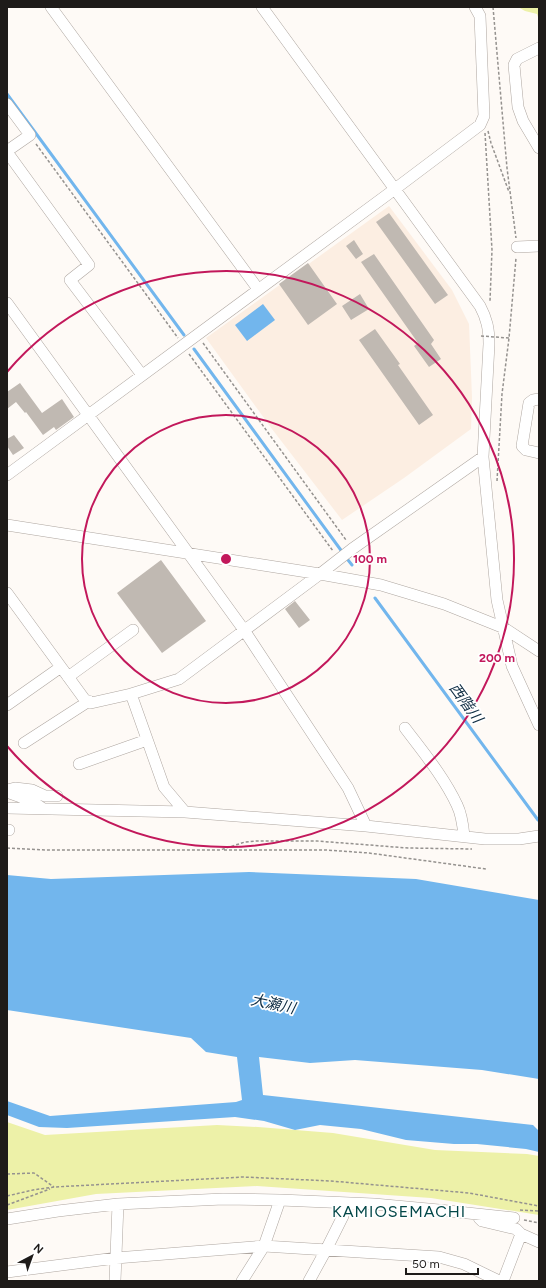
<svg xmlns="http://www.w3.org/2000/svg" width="546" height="1288" viewBox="0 0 546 1288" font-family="Figtree,'Noto Sans JP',sans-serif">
<rect width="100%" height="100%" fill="#fefaf6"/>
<path fill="#fceee2" d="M389 206 452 290 469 324 472 397 471 429 404 478 342 520 272 429 206 338Z"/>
<path fill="#edf1a8" d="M518 7H539V20L537 14 525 11Z
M7 1122 45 1135 217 1125 258 1127 333 1133 435 1150 527 1154 539 1156V1215L431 1198 257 1186 96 1194 7 1210Z"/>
<path fill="#72b6ed" d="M263 304 275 320 247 341 235 325Z
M249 872 416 879 539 900V1079L482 1070 355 1060 310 1063 259 1057 263 1095 533 1125 539 1131V1152L526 1149 477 1144H454L406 1140 361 1129 320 1125 295 1130 264 1121 235 1117 67 1128 39 1127 7 1115V1101L50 1116 236 1102 242 1100 237 1057 206 1052 191 1038 7 1010V875L51 879Z"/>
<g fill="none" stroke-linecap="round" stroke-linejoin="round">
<path stroke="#72b6ed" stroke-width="3" d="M7 94 184 335
M194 349 343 553
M348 560 352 565
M375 598 538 820"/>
</g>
<path fill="#c0b9b2" d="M389 213 448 295 435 304 376 222Z
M354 240 363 254 356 259 346 246Z
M374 254 434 340 431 344 441 359 429 367 414 346 418 343 361 262Z
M308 263 337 304 308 325 279 284Z
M360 294 369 309 351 320 342 306Z
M375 329 400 364 398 365 433 415 419 425 359 340Z
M20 383 42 413 62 399 74 417 56 430 54 427 43 435 26 412 25 413 16 402 7 409V392Z
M14 435 24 448 13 455 7 446V439Z
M161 560 206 621 162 653 117 593Z
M295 601 310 620 299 628 285 609Z"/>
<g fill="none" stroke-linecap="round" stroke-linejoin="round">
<defs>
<path id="minor" d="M51 7 258 289
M262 7 480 306C487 319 489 329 489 344L483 457 497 600 512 666 539 725
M539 48 517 59 514 65 518 107 523 121 539 148
M7 104 30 135 7 151
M7 152 89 265 70 280 142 375
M517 247 539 246
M7 303 244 630 348 788 366 826
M539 399 533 400 529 403 522 446 526 450 539 453
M7 475 395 189 480 125 484 116 480 16 475 7
M7 525 320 574 381 585 444 604 504 628 539 651
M7 593 85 700 91 703 131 694 179 679 320 574 352 549 483 457
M68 677 133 630
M131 694 164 787 185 812
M7 705 61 667
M405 728C423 752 444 777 457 805 462 815 463 826 464 836
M24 743 89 701
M79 764 147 740
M7 790 15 788 32 790 45 796H57
M7 792 32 801 42 808
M7 808 185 812 366 826 485 839H519L539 836
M7 830H9
M479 1218 482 1221 516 1229 521 1234 503 1281
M7 1219 58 1211 118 1204 223 1199 280 1200 374 1204 439 1210 514 1218
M521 1234 539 1242
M7 1272 116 1258 264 1246 439 1257 464 1264 499 1281
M115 1281 118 1204
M242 1281 264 1246 280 1200
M309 1281 326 1250 343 1216V1203"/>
</defs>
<use href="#minor" stroke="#aea6a0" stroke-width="12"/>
<path stroke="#95928f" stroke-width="1.5" stroke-dasharray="3 2" stroke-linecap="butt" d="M493 7 507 168 516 238
M488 131 491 143 509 192
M485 133 492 250 490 301
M36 144 178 338
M203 343 346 540
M189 354 333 551
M497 481 502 394 509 338 516 258
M7 848 45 850H220L245 842 257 841H317L408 848 472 849
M224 850H326L369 853 486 869
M7 1174 34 1173 54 1187
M7 1196 33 1190 54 1187 243 1177 331 1181 469 1193 539 1206
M7 1205 50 1189
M520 1210 539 1211
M524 1220 539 1223"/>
<use href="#minor" stroke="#fff" stroke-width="11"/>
<path stroke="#95928f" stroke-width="1.5" stroke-dasharray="3 2" stroke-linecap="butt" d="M481 336 509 338"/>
</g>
<g fill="none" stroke="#c2185b" stroke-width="2">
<circle cx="226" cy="559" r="144"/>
<path d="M7 372A288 288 0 1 1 7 746"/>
</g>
<g text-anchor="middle" stroke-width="3.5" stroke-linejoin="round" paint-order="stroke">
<g font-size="15" font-style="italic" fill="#0e2c42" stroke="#fff">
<text transform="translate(466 703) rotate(54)" y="5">西階川</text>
<text transform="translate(273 1004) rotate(12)" y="5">大瀬川</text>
</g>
<g font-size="16" letter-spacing="1" fill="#034748" stroke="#fff">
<text x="399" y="1217">KAMIOSEMACHI</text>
</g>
</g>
<circle cx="226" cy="559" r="6" fill="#c2185b" stroke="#fff" stroke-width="2"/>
<g font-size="12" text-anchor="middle" font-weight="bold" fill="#c2185b" stroke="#fff" stroke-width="3.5" stroke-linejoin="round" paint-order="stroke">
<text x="370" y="563">100 m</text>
<text x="497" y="662">200 m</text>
</g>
<rect width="546" height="1288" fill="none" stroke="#1e1b19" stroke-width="16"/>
<g transform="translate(32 1256) rotate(41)" stroke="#ffffff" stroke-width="3" paint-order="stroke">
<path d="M0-3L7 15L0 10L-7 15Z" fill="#1e1b19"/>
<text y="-6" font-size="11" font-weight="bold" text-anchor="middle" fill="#1e1b19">N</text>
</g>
<path d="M406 1268v6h72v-6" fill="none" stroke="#1e1b19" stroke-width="2"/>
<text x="412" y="1268" font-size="12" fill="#1e1b19" stroke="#ffffff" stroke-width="3" paint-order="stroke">50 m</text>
</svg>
